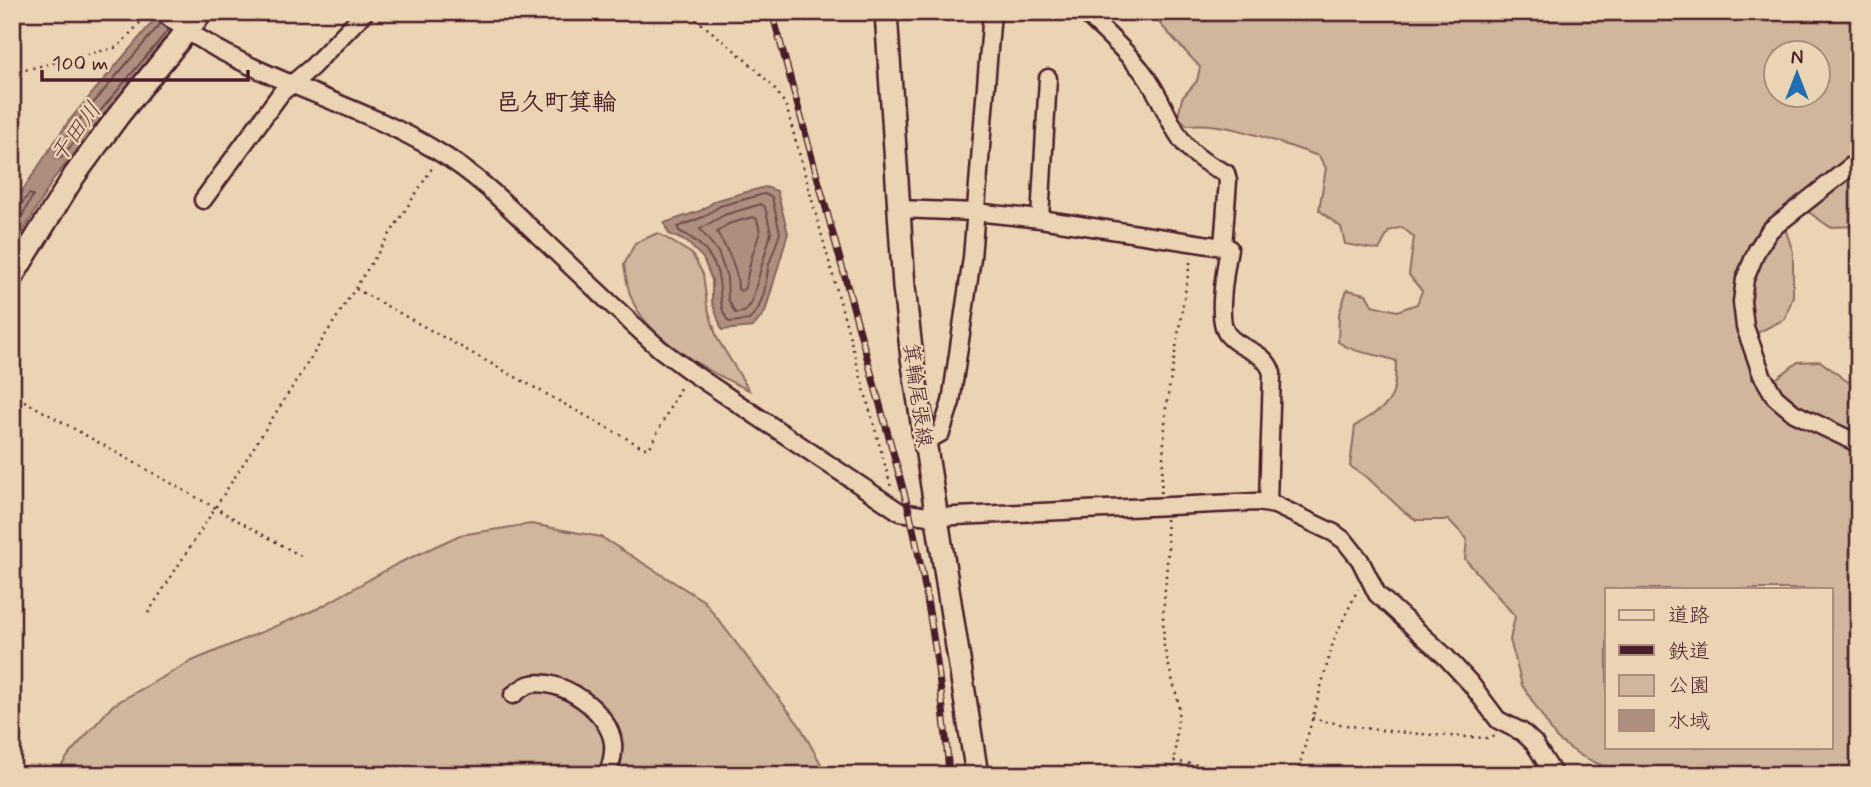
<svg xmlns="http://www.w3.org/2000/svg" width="1871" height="787" viewBox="0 0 1871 787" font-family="Mynerve,'Klee One',sans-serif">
<rect width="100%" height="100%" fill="#ebd4b3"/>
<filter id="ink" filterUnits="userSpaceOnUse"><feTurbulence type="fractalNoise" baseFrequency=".0143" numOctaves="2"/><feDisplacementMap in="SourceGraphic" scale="14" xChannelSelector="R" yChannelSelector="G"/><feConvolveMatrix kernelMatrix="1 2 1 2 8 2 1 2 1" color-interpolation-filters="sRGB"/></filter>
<g filter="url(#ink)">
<path fill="#d0b69d" stroke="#8d6a64" stroke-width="2" fill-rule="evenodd" d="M1149 12H1859V226L1830 227 1791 200 1780 213 1793 252V296L1785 319 1743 340 1752 380 1777 378 1798 362 1820 361 1848 382 1859 380V775H1623L1581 756 1557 739 1522 685 1510 640 1515 616 1465 559 1467 539 1449 520H1416L1403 511 1368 478 1350 466 1355 426C1391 402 1395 406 1396 361 1376 353 1355 354 1338 342L1339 314 1347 290 1366 294 1372 305 1397 311 1417 304 1422 291 1409 275 1414 237 1402 227 1389 231 1379 250 1345 244 1341 227 1319 210 1326 168 1319 156C1277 143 1231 121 1187 125L1178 117 1182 98 1197 81 1200 67ZM1776 52H1818V94H1776ZM1607 589H1831V747H1607Z
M658 233 692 254 703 274 707 305 717 338 749 390C712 374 645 337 631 297 627 287 626 276 624 265L635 243Z
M531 524 601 537 704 601 800 726 827 775H55L70 753 113 705 192 661 319 608 397 564 460 535Z"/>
<path fill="#ae8f7f" stroke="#86625d" stroke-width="2" d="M161 12H192L54 178 12 251V206L68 122Z
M765 187 777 191 788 233 765 312 753 327 722 330 712 302V280L703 258 687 242 669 234 664 223 700 211 717 200Z"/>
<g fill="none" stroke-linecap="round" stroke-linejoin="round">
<path stroke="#724c4d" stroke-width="2" d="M161 23 74 126 55 154 56 159 61 158 169 29
M764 194 772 197 780 233 769 264 764 293 758 309 749 320 729 322C719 309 721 296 719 280 716 258 699 240 679 231L678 227 703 217 720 206Z
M761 204 765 207 771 233 751 304 744 312 735 313 728 299 727 277 718 252 700 229 724 215Z
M12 208 20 206 29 194 33 195 12 236
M753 217 757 219 760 232 751 259 745 288 741 291 738 289C738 267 727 250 717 232L728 224Z"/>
<defs>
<path id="minor" d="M162 12C243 78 349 98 437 151 476 174 507 205 539 236 579 274 619 312 660 349L691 372 900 512 935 517 1257 502 1275 505 1334 533 1345 541 1360 560 1377 594 1445 656 1471 684 1498 720 1522 732 1534 743 1554 775
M1084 12C1104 31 1125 50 1142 71 1176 115 1167 148 1226 173L1228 181 1223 246
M1859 160 1770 230 1757 250 1745 279 1742 302 1745 327 1762 375 1775 397 1794 413 1859 444
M203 200 281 93 312 67 365 12
M899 209 975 212 1040 219 1229 248C1226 267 1215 320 1228 335 1241 351 1265 350 1272 373L1268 502
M1040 219 1048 78
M924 438 930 439 941 433 951 402 972 258 992 12
M513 695C518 691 525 685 531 684 562 678 609 711 613 743 614 753 611 765 607 775"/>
<path id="major" d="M886 12 904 287 912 358 977 775
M12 277 74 176 118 116 202 12"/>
</defs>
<use href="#minor" stroke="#4a1f2b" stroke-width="21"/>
<use href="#major" stroke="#4a1f2b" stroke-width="26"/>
<path stroke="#4a1f2b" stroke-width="2.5" stroke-dasharray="2 5" stroke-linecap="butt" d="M694 12 696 19C722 41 774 78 787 109L891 487
M12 73 118 47 147 15
M356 289 644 448 650 447 682 384
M12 394 301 556
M1161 493 1166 407 1191 257
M1166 519 1168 550 1163 616 1164 647 1179 705 1174 761
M148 613 434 165
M1312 718C1370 732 1428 735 1487 738L1498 736
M1173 775 1174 761 1255 775
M1297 775 1334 639 1358 589"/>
<use href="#minor" stroke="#ebd4b3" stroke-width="16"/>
<use href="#major" stroke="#ebd4b3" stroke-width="21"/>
<defs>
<path id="rail" d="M772 12 910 514C929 600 943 687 949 775"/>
</defs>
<use href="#rail" stroke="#4a1f2b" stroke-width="7"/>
<use href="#rail" stroke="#ebd4b3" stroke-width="4.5" stroke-dasharray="13" stroke-linecap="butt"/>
</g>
</g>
<g text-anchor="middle" stroke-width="5" stroke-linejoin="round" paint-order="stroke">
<g font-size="21" fill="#4a1f2b" stroke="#ebd4b3">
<text transform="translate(918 395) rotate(82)" y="7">箕輪尾張線</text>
</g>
<g font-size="23" font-style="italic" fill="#633b40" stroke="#ebd4b3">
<text transform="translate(75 132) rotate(-54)" y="8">干田川</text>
</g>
<g font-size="24" font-weight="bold" fill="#4a1f2b" stroke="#ebd4b3">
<text x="556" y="110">邑久町箕輪</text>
</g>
</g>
<rect width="1871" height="787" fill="none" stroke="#ebd4b3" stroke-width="42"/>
<rect x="21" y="21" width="1829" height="745" fill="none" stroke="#4a1f2b" stroke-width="2.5" filter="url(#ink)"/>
<rect x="1605" y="588" width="228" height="161" fill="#ebd4b3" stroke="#ab8c7d" stroke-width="2"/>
<rect x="1619" y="610" width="35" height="10" fill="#ebd4b3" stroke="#ab8c7d" stroke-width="2"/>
<text x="1668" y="622" font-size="21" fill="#4a1f2b">道路</text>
<rect x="1619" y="645" width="35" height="10" fill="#4a1f2b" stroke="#ab8c7d" stroke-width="2"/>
<text x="1668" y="658" font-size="21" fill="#4a1f2b">鉄道</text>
<rect x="1619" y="675" width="35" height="21" fill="#d0b69d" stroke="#ab8c7d" stroke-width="2"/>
<text x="1668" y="692" font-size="21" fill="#4a1f2b">公園</text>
<rect x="1619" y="710" width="35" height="21" fill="#ae8f7f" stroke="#ab8c7d" stroke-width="2"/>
<text x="1668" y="728" font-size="21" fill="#4a1f2b">水域</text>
<g transform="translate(1797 74)"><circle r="33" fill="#ebd4b3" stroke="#ab8c7d" stroke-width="2"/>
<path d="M0-5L12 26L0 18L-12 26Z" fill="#1f6fb2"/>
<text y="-10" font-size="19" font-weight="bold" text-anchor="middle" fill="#4a1f2b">N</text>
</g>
<path d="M42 70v10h206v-10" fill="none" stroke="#4a1f2b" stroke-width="3.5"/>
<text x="52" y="70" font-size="21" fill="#4a1f2b" stroke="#ebd4b3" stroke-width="5" paint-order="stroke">100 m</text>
</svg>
